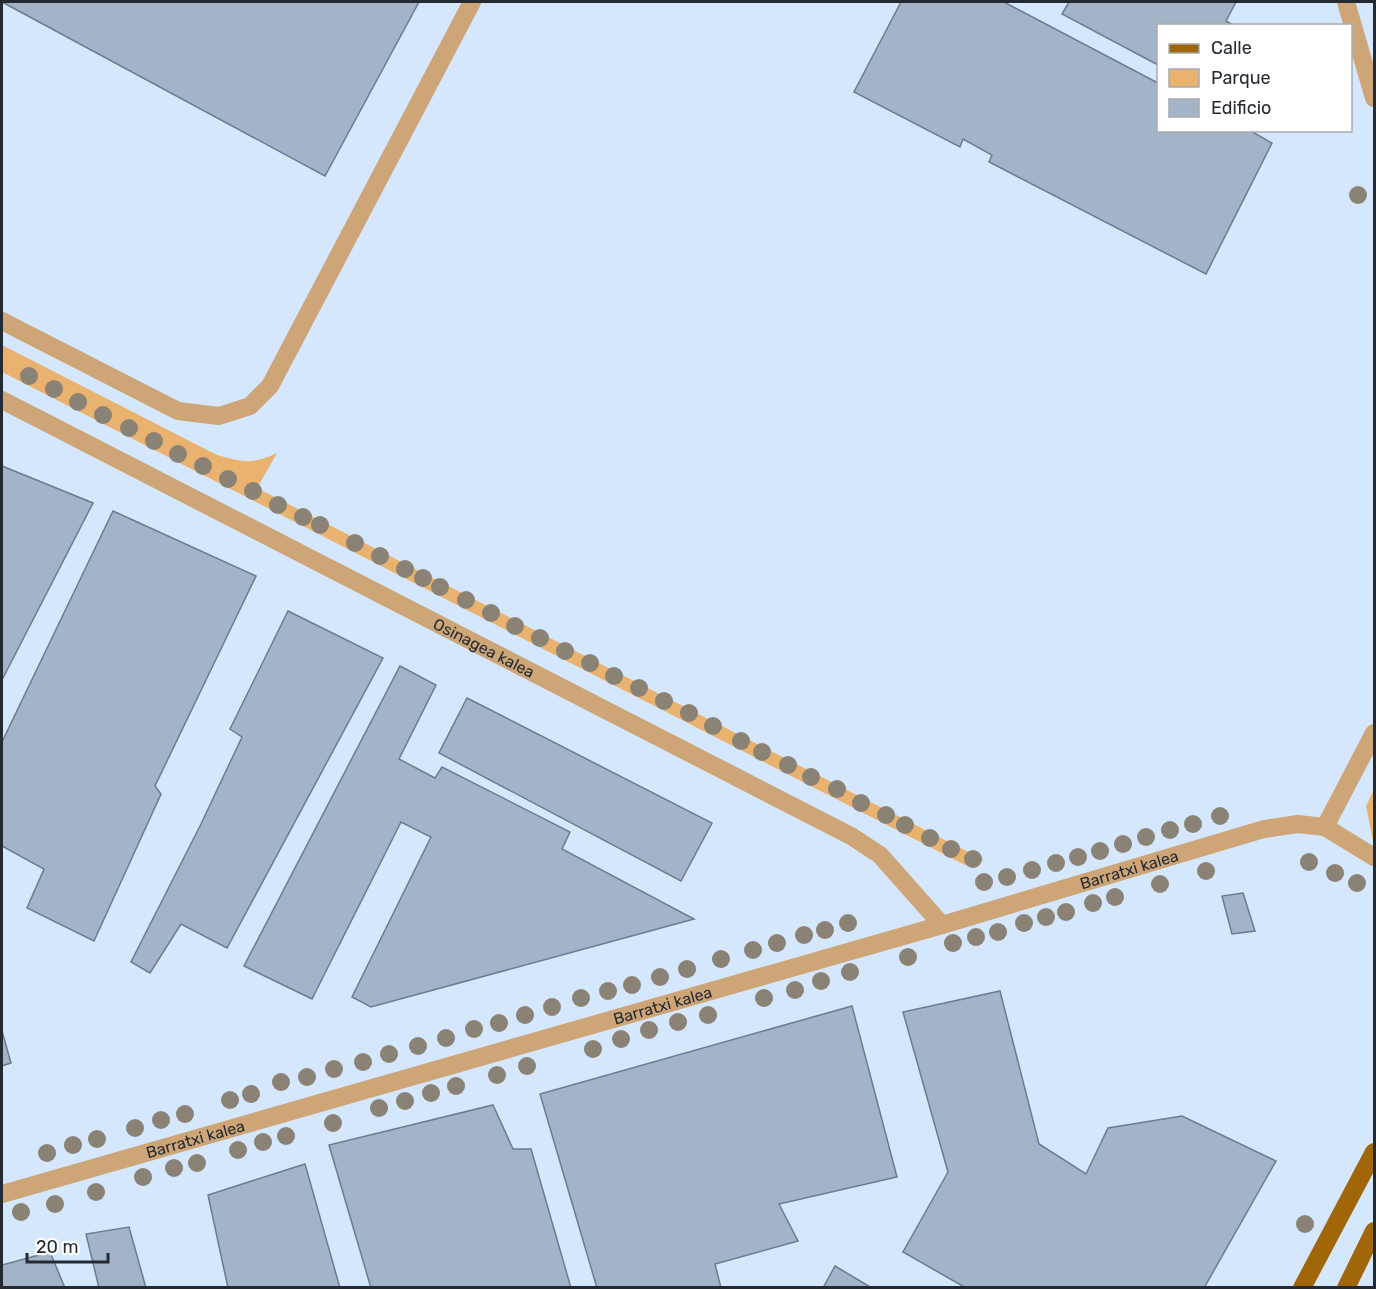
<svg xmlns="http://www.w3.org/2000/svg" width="1376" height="1289" viewBox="0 0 1376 1289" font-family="Rubik,sans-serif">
<rect width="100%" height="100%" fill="#e8f3ff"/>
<path fill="#d5e7fc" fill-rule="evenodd" d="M2 2H1374V1287H2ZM1158 26H1350V130H1158Z"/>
<path fill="#e9b26f" d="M2 345 217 455C244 462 251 465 277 453L257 488 984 860 965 865 2 372Z
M1374 790V846L1366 806Z"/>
<path fill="#a4b4c8" stroke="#6c7b8e" stroke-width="1.5" d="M2 2H419L325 176Z
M901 2H1004L1158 83V130H1249L1272 143 1206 274 989 162 992 155 963 139 960 147 854 92Z
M1069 2H1236L1226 21 1235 26H1158V65L1062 14Z
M2 466 93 503 2 680Z
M113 511 256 576 155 786 161 794 94 941 27 908 44 869 2 846V742Z
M288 611 383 658 227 948 181 924 150 973 131 962 201 824 242 737 230 729Z
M400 666 436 685 399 759 435 778 442 767 570 832 562 849 694 919 371 1007 352 997 431 837 401 822 312 999 244 966Z
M467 698 712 823 681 881 439 753Z
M1243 893 1255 931 1232 934 1222 896Z
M1000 991 1039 1144 1086 1174 1108 1128 1182 1116 1276 1161 1204 1288H966L903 1252 948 1172 903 1012Z
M852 1006 897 1177 779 1204 798 1241 715 1264 721 1288H597L540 1094Z
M2 1031 11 1063 2 1066Z
M493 1105 513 1149H531L571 1288H371L329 1145Z
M305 1164 340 1288H228L208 1195Z
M129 1227 146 1288H99L86 1234Z
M50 1252 65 1288H2V1265Z
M835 1266 872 1288H823Z"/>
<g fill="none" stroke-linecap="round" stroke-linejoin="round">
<g stroke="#cda576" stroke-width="18">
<path d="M1346 2 1374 98"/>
<path d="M2 321 178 411 219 416 250 406 270 386 472 2"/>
<path id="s1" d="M2 400 851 836 880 855 942 925"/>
<path d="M1325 827 1374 733"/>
<path id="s2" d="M2 1194 942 925 1264 829 1298 824 1325 827 1374 857"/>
</g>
<path stroke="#a06607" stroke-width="18" d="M1302 1288 1374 1152
M1346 1288 1374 1231"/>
</g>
<g fill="#8a8275">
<circle cx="1358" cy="195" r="9"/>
<circle cx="29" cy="376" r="9"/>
<circle cx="54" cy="389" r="9"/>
<circle cx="78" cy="402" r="9"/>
<circle cx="103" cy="415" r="9"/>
<circle cx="129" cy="428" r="9"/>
<circle cx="154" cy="441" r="9"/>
<circle cx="178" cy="454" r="9"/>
<circle cx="203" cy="466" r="9"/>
<circle cx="228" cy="479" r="9"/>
<circle cx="253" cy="491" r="9"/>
<circle cx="278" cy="505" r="9"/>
<circle cx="303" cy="517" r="9"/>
<circle cx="320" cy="525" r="9"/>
<circle cx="355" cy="543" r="9"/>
<circle cx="380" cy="556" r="9"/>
<circle cx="405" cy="569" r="9"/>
<circle cx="423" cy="578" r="9"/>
<circle cx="440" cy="587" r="9"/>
<circle cx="466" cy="600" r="9"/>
<circle cx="491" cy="613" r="9"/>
<circle cx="515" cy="626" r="9"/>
<circle cx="540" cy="638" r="9"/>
<circle cx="565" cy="651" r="9"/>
<circle cx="590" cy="663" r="9"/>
<circle cx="614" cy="676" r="9"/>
<circle cx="639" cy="688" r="9"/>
<circle cx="664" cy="701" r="9"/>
<circle cx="689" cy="713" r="9"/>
<circle cx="713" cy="726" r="9"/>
<circle cx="741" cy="741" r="9"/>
<circle cx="762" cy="752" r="9"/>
<circle cx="788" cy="765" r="9"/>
<circle cx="811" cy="777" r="9"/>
<circle cx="837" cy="789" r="9"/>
<circle cx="861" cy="803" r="9"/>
<circle cx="886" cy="815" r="9"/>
<circle cx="1220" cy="816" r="9"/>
<circle cx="1193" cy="824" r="9"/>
<circle cx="905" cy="825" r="9"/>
<circle cx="1170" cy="830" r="9"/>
<circle cx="1146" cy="837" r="9"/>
<circle cx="930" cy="838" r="9"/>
<circle cx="1123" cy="844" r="9"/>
<circle cx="951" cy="849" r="9"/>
<circle cx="1100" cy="851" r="9"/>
<circle cx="1078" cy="857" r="9"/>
<circle cx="973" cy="859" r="9"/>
<circle cx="1309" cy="862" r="9"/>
<circle cx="1056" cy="863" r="9"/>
<circle cx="1032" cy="870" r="9"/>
<circle cx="1206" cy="871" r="9"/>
<circle cx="1335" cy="873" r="9"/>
<circle cx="1007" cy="877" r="9"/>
<circle cx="984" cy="882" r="9"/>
<circle cx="1357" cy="883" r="9"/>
<circle cx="1160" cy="884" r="9"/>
<circle cx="1115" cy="897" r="9"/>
<circle cx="1093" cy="903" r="9"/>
<circle cx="1066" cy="912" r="9"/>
<circle cx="1046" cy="917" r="9"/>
<circle cx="848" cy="923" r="9"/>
<circle cx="1024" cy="923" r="9"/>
<circle cx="825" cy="930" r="9"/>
<circle cx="998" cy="932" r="9"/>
<circle cx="804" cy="935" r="9"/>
<circle cx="976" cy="937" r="9"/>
<circle cx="777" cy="943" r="9"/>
<circle cx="953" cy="943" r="9"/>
<circle cx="753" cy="950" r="9"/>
<circle cx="908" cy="957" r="9"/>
<circle cx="721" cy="959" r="9"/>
<circle cx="687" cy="969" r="9"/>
<circle cx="850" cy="972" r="9"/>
<circle cx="660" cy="977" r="9"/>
<circle cx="821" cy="981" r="9"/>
<circle cx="632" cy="985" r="9"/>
<circle cx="795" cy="990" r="9"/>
<circle cx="608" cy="991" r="9"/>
<circle cx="581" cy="998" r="9"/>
<circle cx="764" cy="998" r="9"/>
<circle cx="552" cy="1007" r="9"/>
<circle cx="525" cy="1015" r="9"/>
<circle cx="708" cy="1015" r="9"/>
<circle cx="678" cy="1022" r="9"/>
<circle cx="499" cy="1023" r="9"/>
<circle cx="474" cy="1029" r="9"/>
<circle cx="649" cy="1030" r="9"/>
<circle cx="446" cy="1038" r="9"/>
<circle cx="621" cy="1039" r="9"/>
<circle cx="418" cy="1046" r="9"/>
<circle cx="593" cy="1049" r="9"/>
<circle cx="389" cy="1054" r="9"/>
<circle cx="363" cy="1062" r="9"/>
<circle cx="527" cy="1066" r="9"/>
<circle cx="334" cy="1069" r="9"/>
<circle cx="497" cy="1075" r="9"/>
<circle cx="307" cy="1077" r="9"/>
<circle cx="281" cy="1082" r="9"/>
<circle cx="456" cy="1086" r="9"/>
<circle cx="431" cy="1093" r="9"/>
<circle cx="251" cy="1094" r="9"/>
<circle cx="230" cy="1100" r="9"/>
<circle cx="405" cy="1101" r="9"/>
<circle cx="379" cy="1108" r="9"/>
<circle cx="185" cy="1114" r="9"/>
<circle cx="161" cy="1120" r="9"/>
<circle cx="333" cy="1123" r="9"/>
<circle cx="135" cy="1128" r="9"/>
<circle cx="286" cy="1136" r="9"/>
<circle cx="97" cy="1139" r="9"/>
<circle cx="263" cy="1142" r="9"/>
<circle cx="73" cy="1145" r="9"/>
<circle cx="238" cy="1150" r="9"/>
<circle cx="47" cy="1153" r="9"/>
<circle cx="197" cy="1163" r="9"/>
<circle cx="174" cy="1168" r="9"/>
<circle cx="143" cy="1177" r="9"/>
<circle cx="96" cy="1192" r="9"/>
<circle cx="55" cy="1204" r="9"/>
<circle cx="21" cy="1212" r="9"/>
<circle cx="1305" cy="1224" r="9"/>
</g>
<g text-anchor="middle" stroke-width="4.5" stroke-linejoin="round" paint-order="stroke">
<g font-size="16" fill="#242a32" stroke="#fff">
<text dy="6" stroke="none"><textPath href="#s1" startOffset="542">Osinagea kalea</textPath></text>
<text dy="6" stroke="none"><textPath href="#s2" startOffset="1173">Barratxi kalea</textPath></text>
<text dy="6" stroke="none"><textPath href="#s2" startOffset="687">Barratxi kalea</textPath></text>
<text dy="6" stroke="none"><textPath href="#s2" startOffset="201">Barratxi kalea</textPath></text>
</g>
</g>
<rect width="1376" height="1289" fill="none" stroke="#242a32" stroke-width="6"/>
<rect x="1157" y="24" width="195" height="108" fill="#ffffff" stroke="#a7aaad" stroke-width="1.5"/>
<rect x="1169" y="44" width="30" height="9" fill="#a06607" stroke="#a7aaad" stroke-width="1.5"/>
<text x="1211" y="54" font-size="18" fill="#242a32">Calle</text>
<rect x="1169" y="69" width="30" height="18" fill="#e9b26f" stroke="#a7aaad" stroke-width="1.5"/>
<text x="1211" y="84" font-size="18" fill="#242a32">Parque</text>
<rect x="1169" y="99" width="30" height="18" fill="#a4b4c8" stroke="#a7aaad" stroke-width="1.5"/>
<text x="1211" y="114" font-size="18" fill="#242a32">Edificio</text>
<path d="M27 1253v9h81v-9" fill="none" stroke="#242a32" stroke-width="3"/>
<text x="36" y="1253" font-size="18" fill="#242a32" stroke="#ffffff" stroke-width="4.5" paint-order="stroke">20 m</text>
</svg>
